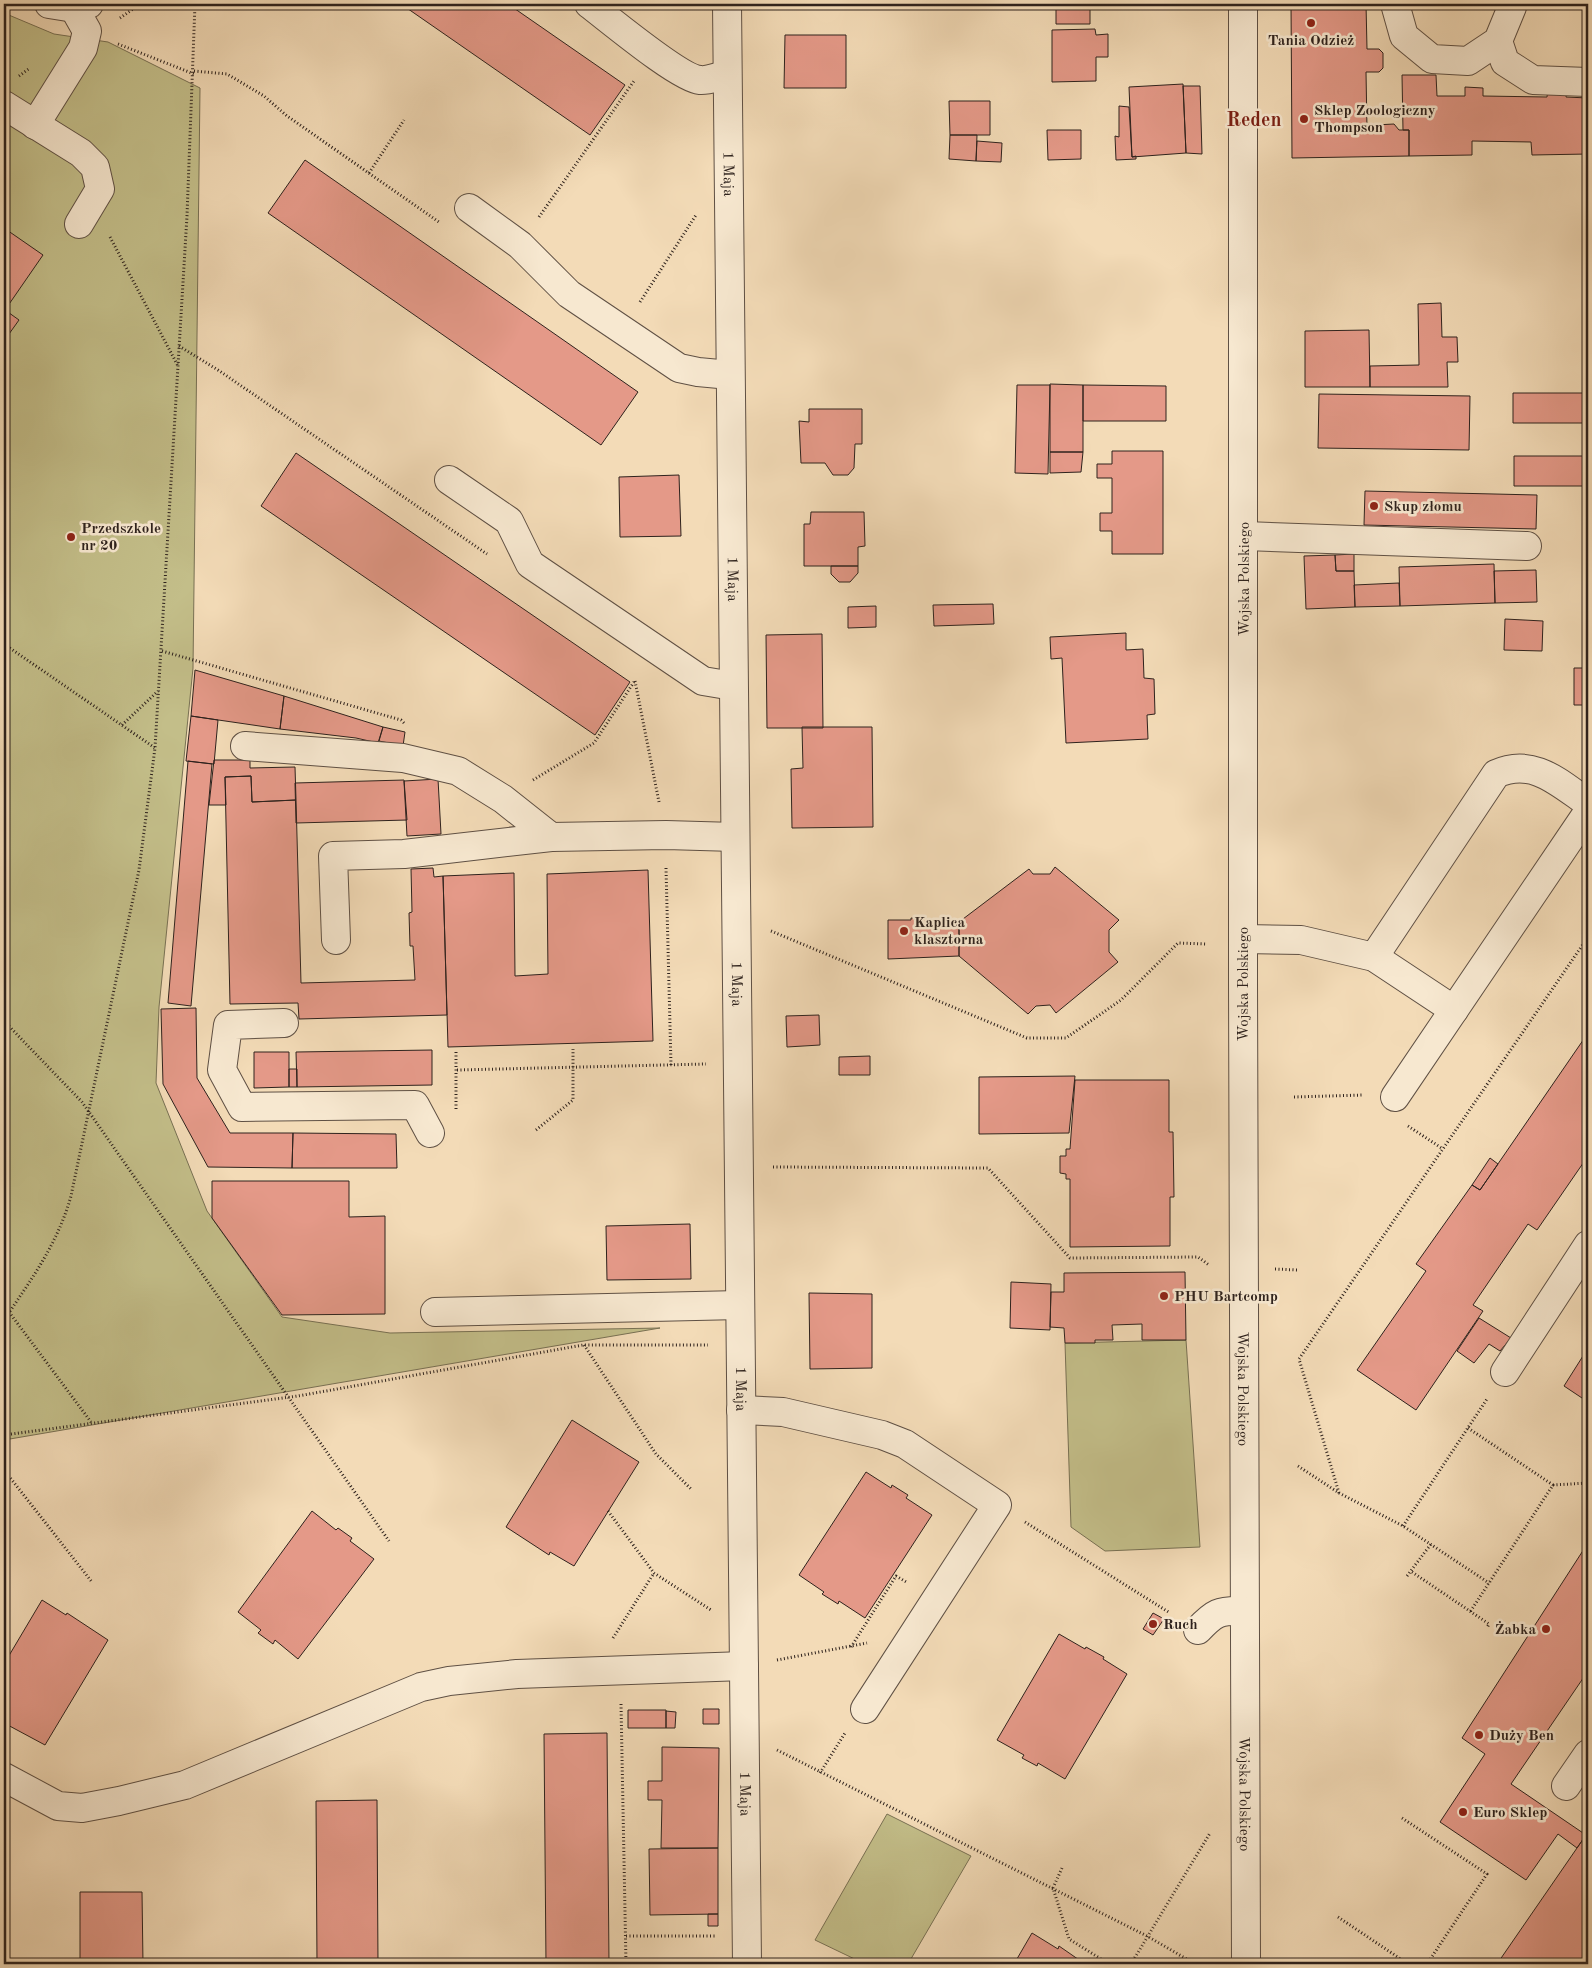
<svg xmlns="http://www.w3.org/2000/svg" width="1592" height="1968" viewBox="0 0 1592 1968" font-family="'Old Standard TT',serif">
<rect width="100%" height="100%" fill="#f3dbb7"/>
<filter id="stains"><feTurbulence type="fractalNoise" baseFrequency=".004" numOctaves="4"/><feColorMatrix values="0 0 0 0 .2 0 0 0 0 .09 0 0 0 0 .02 0 0 0 .5 -.17"/></filter>
<radialGradient id="worn" r=".72"><stop offset=".6" stop-color="#630" stop-opacity="0"/><stop offset="1" stop-color="#630" stop-opacity=".3"/></radialGradient>
<path fill="#c3be89" stroke="#787053" d="M4 13 54 34 108 42 200 88 193 668 159 1007 156 1083 207 1211 282 1317 390 1333 660 1328 4 1440Z
M1186 1340 1200 1547 1105 1551 1071 1527 1065 1343Z
M887 1814 971 1856 908 1964H865L815 1940Z"/>
<path fill="#e49988" stroke="#2e221d" d="M401 4H508L625 85 590 135Z
M1056 4H1090V24H1056Z
M1291 4H1366L1367 49H1379L1383 53V68L1379 72H1366L1367 129H1373L1375 125 1394 124 1399 130H1409V156L1292 158Z
M1095 29 1096 35 1108 34V57H1096V81L1052 82V30Z
M785 35H846V88H784Z
M1402 75H1436L1437 96H1465V87L1483 88V96L1547 97 1548 88H1567L1566 97 1588 98V154L1532 155 1531 142 1472 141V155L1409 156V130H1403Z
M1183 84 1186 153 1132 157 1129 87Z
M1183 86H1200L1202 154 1186 153Z
M949 101H990V135H950Z
M1119 106 1129 107 1132 157 1136 156V159L1116 160 1115 136 1119 137Z
M1047 130H1081V159L1048 160Z
M950 135H977L976 161 949 159Z
M977 141 1002 143 1001 162 976 161Z
M305 160 638 392 601 445 268 213Z
M4 228 43 255 5 310 19 320 4 341Z
M1441 303 1442 337H1457L1458 362H1447L1448 387H1370V366L1419 365 1418 304Z
M1369 330 1370 387H1305V331Z
M1050 384 1083 385V452H1050Z
M1017 385H1050L1048 474 1015 473Z
M1083 385 1166 386V421H1083Z
M1513 393H1588V423H1513Z
M1319 394 1470 396 1469 450 1318 448Z
M809 409H862V444H855L854 468 848 475H833L825 463H801L799 421 809 422Z
M1112 451H1163V554H1112V531H1100V513H1112V478H1097V464H1112Z
M1050 452H1083L1081 472 1050 473Z
M296 453 630 682 595 735 261 506Z
M1514 456H1588V486H1514Z
M679 475 681 536 620 537 619 477Z
M1365 491 1537 495 1536 529 1364 525Z
M811 512H864L865 546 858 547V566H804V524H810Z
M1354 554V571H1336L1335 555Z
M1335 555 1336 571H1354L1355 607 1306 609 1304 556Z
M1494 564 1495 603 1400 606 1399 567Z
M831 566H858V573L850 582H839L831 574Z
M1536 570 1537 602 1495 603 1494 571Z
M1399 583 1400 606 1355 607 1354 585Z
M993 604 994 624 934 626 933 605Z
M876 606V627L848 628V607Z
M1505 619 1543 621 1542 651 1504 650Z
M1126 633V650L1143 649 1144 678 1154 679 1155 714 1147 715 1148 739 1066 743 1062 658 1051 659 1050 637Z
M822 634 823 728H767L766 635Z
M1574 668H1588V705H1574Z
M195 670 284 696 280 729 191 716Z
M284 696 383 727 378 743 356 738 280 729Z
M191 716 218 720 214 764 186 761Z
M383 727 405 732 403 746 379 741Z
M802 727H872L873 827 792 828 791 769 803 768Z
M214 760H250V768L295 767 296 800 252 802 251 776 225 777 226 805H209Z
M188 761 212 764 191 1006 168 1003Z
M251 776 252 802 296 800 301 983 415 980 413 946H410L409 913 412 912 411 869 433 868 434 877 443 876 447 1015 299 1019 298 1003 230 1004 225 777Z
M438 779 441 834 407 836 404 781Z
M404 780 407 820 296 823 295 783Z
M1055 867 1119 920 1109 930V952L1118 962 1056 1013 1050 1005 1036 1006 1028 1014 959 956V922L1029 869 1033 874H1050Z
M648 870 653 1041 448 1047 443 876 514 873 515 976 548 974 547 874Z
M911 918 927 919V922H959V956L888 959V920H911Z
M196 1008 197 1078 230 1133H293L292 1168 208 1167 163 1084 161 1009Z
M819 1015 820 1045 787 1047 786 1016Z
M1588 1033V1156L1537 1230 1528 1224 1473 1305 1483 1311 1416 1410 1357 1370 1426 1271 1416 1264 1472 1185 1480 1190Z
M432 1050V1085L297 1087 296 1052Z
M254 1052H289V1087L254 1088Z
M870 1056V1075H839V1057Z
M289 1069H297V1087H289Z
M1075 1076 1069 1133 979 1134V1077Z
M1075 1080H1169V1132H1173L1174 1197H1170V1246L1070 1247V1179H1066V1174L1060 1173V1156H1066V1149H1070Z
M293 1133 396 1134 397 1168H292Z
M1490 1158 1498 1164 1480 1190 1472 1185Z
M212 1181H349V1217L385 1216V1314L282 1315 212 1218Z
M690 1224 691 1279 607 1280 606 1226Z
M1185 1272 1186 1340H1142V1324L1112 1325 1113 1340H1095V1343H1065L1064 1328 1050 1327 1051 1292H1064V1273Z
M1011 1282 1051 1284 1050 1330 1010 1328Z
M809 1293 872 1294V1368L810 1369Z
M1479 1318 1511 1338 1500 1351 1489 1344 1474 1363 1457 1351Z
M1588 1348V1402L1564 1386Z
M572 1420 639 1462 574 1566 550 1552 549 1555 506 1527Z
M866 1472 891 1488 892 1485 908 1495 906 1498 932 1515 865 1618 839 1601 838 1604 822 1594 824 1592 799 1575Z
M312 1511 336 1530 338 1528 352 1538 350 1541 374 1559 298 1659 275 1640 273 1644 258 1633 261 1630 238 1612Z
M1584 1549 1588 1552V1671L1511 1784 1586 1835 1577 1848 1558 1834 1526 1880 1440 1822 1485 1754 1462 1738Z
M42 1600 66 1615 67 1613 108 1640 45 1745 4 1723V1664Z
M1153 1613 1164 1619 1153 1635 1143 1629Z
M1059 1634 1085 1649 1086 1647 1104 1657 1103 1659 1127 1674 1065 1779 1038 1763 1037 1766 1022 1758 1024 1755 997 1740Z
M703 1709H719V1724H703Z
M628 1710H666V1728H628Z
M666 1711 676 1712 675 1728H666Z
M607 1733 609 1964H546L544 1734Z
M662 1747 719 1748 718 1848H661L662 1800H648V1781H662Z
M377 1800 378 1964H317L316 1801Z
M1588 1832 1587 1964H1497L1577 1848Z
M718 1848V1914L650 1915 649 1849Z
M80 1892H142L143 1964H80Z
M708 1914H718V1926H708Z
M1032 1933 1058 1949 1059 1946 1085 1964H1014Z"/>
<g fill="none" stroke-linecap="round" stroke-linejoin="round">
<defs>
<g id="minor">
<path d="M49 4 74 8 89 4"/>
<path d="M589 4C609 19 679 78 700 80 708 81 719 76 727 75"/>
<path id="s1" d="M727 4 747 1964"/>
<path id="s2" d="M1243 4C1245 657 1240 1311 1246 1964"/>
<path d="M1395 4 1404 36 1432 59 1468 61 1498 41 1512 7 1511 4"/>
<path d="M1498 41 1505 62 1533 80 1588 82"/>
<path d="M4 105 81 153 95 167 100 189 79 224"/>
<path d="M35 125 83 48 87 31 74 8"/>
<path d="M469 208 520 245 569 294 679 368 698 372 730 375"/>
<path d="M449 480 509 521 530 564 703 681 733 686"/>
<path d="M1245 536 1527 546"/>
<path d="M245 746 403 758 458 771 503 799 551 837 666 835 735 837"/>
<path d="M1243 939 1301 940 1374 957 1454 1010"/>
<path d="M336 940 333 856 404 854 551 837"/>
<path d="M1374 957 1496 774C1533 757 1559 783 1588 803"/>
<path d="M284 1023 228 1025 222 1070 242 1107 415 1105 430 1133"/>
<path d="M1395 1097 1588 812"/>
<path d="M435 1312 740 1305"/>
<path d="M1505 1372 1588 1245"/>
<path d="M741 1410 783 1412 882 1435 905 1444 997 1505 865 1709"/>
<path d="M1198 1630C1214 1613 1219 1610 1243 1611"/>
<path d="M4 1777 58 1806 82 1808 119 1801 185 1785 421 1687 449 1681 517 1674 744 1666"/>
<path d="M1566 1786 1588 1754"/>
</g>
</defs>
<use href="#minor" stroke="#5f5044" stroke-width="30"/>
<path stroke="#2e221d" stroke-width="3" stroke-dasharray="1 2.5" stroke-linecap="butt" d="M120 18 140 4
M118 44 194 74
M194 71 227 74 264 96 287 116 439 222
M19 76 30 68
M369 173 404 120
M539 217 634 81
M110 237 178 366
M640 302 696 215
M179 346 218 370 487 554
M4 644 155 748
M162 651 401 720 405 724
M635 681 659 802
M122 725 158 691
M533 780 594 743 634 682
M666 868 671 1065
M771 931 1027 1038H1066L1121 1000 1178 943 1206 944
M4 1021 82 1102 389 1541
M457 1070 706 1064
M1294 1097 1364 1095
M456 1109V1052
M1408 1126 1443 1149
M536 1130 573 1100V1049
M773 1167 988 1168 1070 1258 1198 1257 1209 1265
M1275 1269 1297 1270
M9 1312 91 1422
M4 1320C31 1280 58 1243 71 1196L139 870 155 748 187 216 195 4
M584 1345 656 1454 691 1489
M1468 1428 1553 1485 1470 1612
M4 1435 298 1396 583 1345H708
M1298 1466 1339 1493 1403 1526 1489 1583
M4 1470 92 1582
M1553 1485 1588 1483
M1339 1493 1299 1359 1588 937
M608 1511 654 1573 711 1610
M1025 1522 1170 1613
M1403 1526 1487 1399
M1412 1572 1489 1624 1487 1628
M1407 1576 1431 1544
M613 1638 654 1573
M851 1647 896 1576 908 1583
M777 1660 867 1643
M621 1704 626 1964
M777 1750 1147 1936 1195 1964
M820 1773 845 1733
M1402 1818 1487 1874 1427 1964
M1062 1868 1053 1888 1069 1939 1109 1964
M1338 1917 1408 1964
M626 1936H715
M1131 1964 1210 1833"/>
<use href="#minor" stroke="#f7e8d0" stroke-width="28"/>
</g>
<g fill="#8f2418" stroke="#f7e8d0" stroke-width="2">
<circle cx="1311" cy="23" r="5"/>
<circle cx="1304" cy="119" r="5"/>
<circle cx="1374" cy="506" r="5"/>
<circle cx="71" cy="537" r="5"/>
<circle cx="904" cy="931" r="5"/>
<circle cx="1164" cy="1296" r="5"/>
<circle cx="1153" cy="1624" r="5"/>
<circle cx="1546" cy="1629" r="5"/>
<circle cx="1479" cy="1735" r="5"/>
<circle cx="1463" cy="1812" r="5"/>
</g>
<g text-anchor="middle" stroke-width="5" stroke-linejoin="round" paint-order="stroke">
<g font-size="15" font-weight="bold" fill="#2e221d" stroke="#f7e8d0" text-anchor="start">
<text x="1311" y="45" text-anchor="middle">Tania Odzież</text>
<text x="1314" y="115">Sklep Zoologiczny<tspan x="1314" dy="17">Thompson</tspan></text>
<text x="1384" y="511">Skup złomu</text>
<text x="81" y="533">Przedszkole<tspan x="81" dy="17">nr 20</tspan></text>
<text x="914" y="927">Kaplica<tspan x="914" dy="17">klasztorna</tspan></text>
<text x="1174" y="1301">PHU Bartcomp</text>
<text x="1163" y="1629">Ruch</text>
<text x="1536" y="1634" text-anchor="end">Żabka</text>
<text x="1489" y="1740">Duży Ben</text>
<text x="1473" y="1817">Euro Sklep</text>
</g>
<g font-size="15" fill="#2e221d" stroke="#f7e8d0">
<text dy="5" stroke="none"><textPath href="#s1" startOffset="170">1 Maja</textPath></text>
<text dy="5" stroke="none"><textPath href="#s1" startOffset="575">1 Maja</textPath></text>
<text transform="translate(1244 579) rotate(-90)" y="5">Wojska Polskiego</text>
<text dy="5" stroke="none"><textPath href="#s1" startOffset="980">1 Maja</textPath></text>
<text transform="translate(1243 984) rotate(-90)" y="5">Wojska Polskiego</text>
<text dy="5" stroke="none"><textPath href="#s1" startOffset="1385">1 Maja</textPath></text>
<text dy="5" stroke="none"><textPath href="#s2" startOffset="1385">Wojska Polskiego</textPath></text>
<text dy="5" stroke="none"><textPath href="#s1" startOffset="1790">1 Maja</textPath></text>
<text dy="5" stroke="none"><textPath href="#s2" startOffset="1790">Wojska Polskiego</textPath></text>
</g>
<g font-size="20" font-weight="bold" fill="#7a1f14" stroke="#f7e8d0">
<text x="1254" y="126">Reden</text>
</g>
</g>
<rect width="1592" height="1968" fill="none" stroke="#f3dbb7" stroke-width="20"/>
<rect x="5" y="5" width="1582" height="1958" fill="none" stroke="#2e221d" stroke-width="2.5"/>
<rect x="10" y="10" width="1572" height="1948" fill="none" stroke="#2e221d"/>
<rect width="100%" height="100%" filter="url(#stains)"/>
<rect width="100%" height="100%" fill="url(#worn)"/>
</svg>
